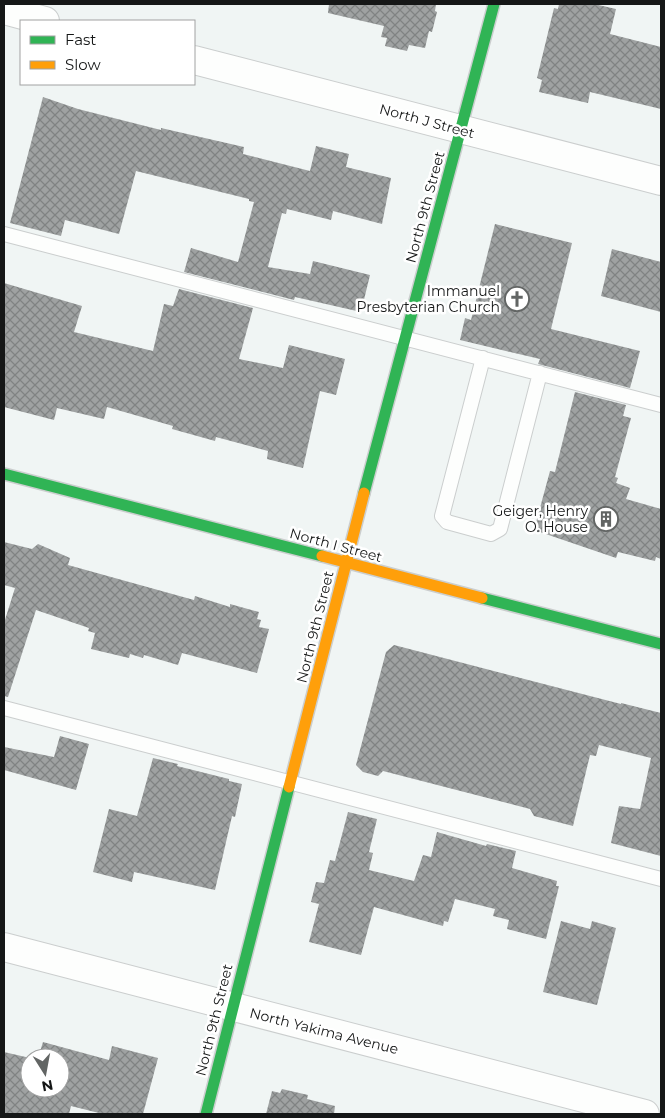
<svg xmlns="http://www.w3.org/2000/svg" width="665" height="1118" viewBox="0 0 665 1118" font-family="Montserrat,sans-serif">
<defs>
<pattern id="building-cross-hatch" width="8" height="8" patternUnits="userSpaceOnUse" patternTransform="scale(1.25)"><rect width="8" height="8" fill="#9fa2a2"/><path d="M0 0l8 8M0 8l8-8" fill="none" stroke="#808383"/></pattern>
</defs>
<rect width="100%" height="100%" fill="#f0f5f4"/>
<path fill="url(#building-cross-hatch)" d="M329 4H436L435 11 437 12 432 32 429 31 425 48 409 45 407 51 385 46 387 38 381 37 384 26 328 13Z
M559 4H594L616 9 610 34 661 47V109L590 92 588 103 539 92 542 80 537 78 554 8 558 9Z
M43 97 78 109 161 130V128L244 147 243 154 310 171 316 146 349 154 346 167 391 178 382 224 333 211 331 220 287 209 286 214 282 213 268 267 310 274 313 261 370 275 361 312 295 297 294 300 184 272 191 248 238 262 254 202 249 201V199L136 171 119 234 65 220 61 236 10 223Z
M495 224 572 243 551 329 640 351 630 388 538 364 540 359 460 340 465 318 471 320Z
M612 249 661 262V312L601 296Z
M4 283 82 306 74 332 153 351 164 304 173 306 179 289 253 308 239 359 283 368 289 345 345 359 336 395 320 391 303 468 267 459 268 451 216 437 215 441 172 429 173 426 107 407 104 419 57 408 54 420 4 407Z
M575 392 626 405 623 416 631 418 615 477 618 478 616 483 630 488 626 499 661 509V559L656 557 655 561 618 552 616 558 534 530 550 471 555 472Z
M4 542 32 549 38 544 70 558 68 565 194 600 195 596 230 607V604L259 612 257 619 261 620 259 627 269 629 257 673 182 653 178 665 144 655 143 658 130 654 129 658 91 649 95 633 88 631 89 628 36 610 8 697 4 696V623L15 588 4 585Z
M394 645 621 704V703L661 713V856L611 843 619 806 640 809 651 758 599 745 596 756 590 755 573 826 534 816 530 809 383 771 378 776 363 772 356 765 386 652Z
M60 736 89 744 76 790 4 770V747L54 757Z
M153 758 178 764 177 766 229 779V781L242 784 235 817 232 816 215 890 134 872 132 882 93 872 109 809 137 816Z
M348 812 377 819 369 852 373 853 369 870 414 881 423 855 431 857 437 832 486 846 487 844 516 851 512 868 557 881 556 886H559L546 939 507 929 509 920 493 916 495 909 455 899 448 922 444 921 443 926 374 907 361 955 309 942 319 904 311 902 316 882 324 883 330 860 335 861Z
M561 921 590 929 592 921 616 928 597 1005 543 992Z
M43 1042 109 1060 112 1046 158 1058 143 1114H103L71 1106 69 1114H4V1052L30 1058V1088H60V1058H38Z
M282 1089 308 1095 307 1099 335 1106 334 1114H266L272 1091 280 1093Z"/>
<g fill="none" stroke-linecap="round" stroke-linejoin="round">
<defs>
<path id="lane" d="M4 234 661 405
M483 358 442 516 447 522 491 534 500 529 540 373
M4 708 661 879"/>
<path id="street" d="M4 10 45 21
M194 60 661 181
M4 947 645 1114"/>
<path id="fast" d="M4 474 322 556
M364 493 494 4
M482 598 661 644
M206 1114 289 787"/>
<path id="slow" d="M322 556 482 598
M289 787 364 493"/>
</defs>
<use href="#lane" stroke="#cbcece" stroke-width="16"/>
<use href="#street" stroke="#cbcece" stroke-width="30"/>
<use href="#fast" stroke="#cbcece" stroke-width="14"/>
<use href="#slow" stroke="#cbcece" stroke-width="14"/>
<use href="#lane" stroke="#fdfefd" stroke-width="14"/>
<use href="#street" stroke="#fdfefd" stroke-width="28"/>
<use href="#fast" stroke="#30b455" stroke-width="11"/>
<use href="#slow" stroke="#ff9f0a" stroke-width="11"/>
</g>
<defs>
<symbol id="church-ring" viewBox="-11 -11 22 22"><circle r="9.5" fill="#fff" stroke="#626564" stroke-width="1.5"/><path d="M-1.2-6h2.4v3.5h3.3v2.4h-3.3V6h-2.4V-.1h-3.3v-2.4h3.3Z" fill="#626564"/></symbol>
<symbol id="building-ring" viewBox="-11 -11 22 22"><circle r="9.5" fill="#fff" stroke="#626564" stroke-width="1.5"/><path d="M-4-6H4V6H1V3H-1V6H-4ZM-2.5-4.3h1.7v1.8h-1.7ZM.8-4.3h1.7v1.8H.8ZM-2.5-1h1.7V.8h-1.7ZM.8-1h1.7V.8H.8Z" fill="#626564"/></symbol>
</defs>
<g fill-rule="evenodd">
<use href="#church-ring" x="503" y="285" width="28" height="28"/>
<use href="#building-ring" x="592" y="505" width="28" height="28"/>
</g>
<g text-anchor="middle" stroke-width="5" stroke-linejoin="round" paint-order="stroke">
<g font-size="14" fill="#151717" stroke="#fff">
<text transform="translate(427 121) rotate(15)" y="5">North J Street</text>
<text transform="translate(425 207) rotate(-75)" y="5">North 9th Street</text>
<text transform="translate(336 545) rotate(15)" y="5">North I Street</text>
<text transform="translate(315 627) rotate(-76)" y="5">North 9th Street</text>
<text transform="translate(214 1020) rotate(-76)" y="5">North 9th Street</text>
<text transform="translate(324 1031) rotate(14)" y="5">North Yakima Avenue</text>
</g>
<g font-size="14" fill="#151717" stroke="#fff" text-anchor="end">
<text x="500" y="296">Immanuel<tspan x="500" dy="16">Presbyterian Church</tspan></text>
<text x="588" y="516">Geiger, Henry<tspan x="588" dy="16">O. House</tspan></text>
</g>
</g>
<rect width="665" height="1118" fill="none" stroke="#151717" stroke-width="10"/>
<rect x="20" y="20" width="175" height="65" fill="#ffffff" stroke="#a1a2a2"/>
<rect x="30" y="36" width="25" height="8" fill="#30b455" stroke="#a1a2a2"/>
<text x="65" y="45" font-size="15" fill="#151717">Fast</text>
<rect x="30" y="61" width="25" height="8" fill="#ff9f0a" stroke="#a1a2a2"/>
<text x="65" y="70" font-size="15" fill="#151717">Slow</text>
<g transform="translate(45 1073) rotate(169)"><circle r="24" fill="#ffffff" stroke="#a1a2a2"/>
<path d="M0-4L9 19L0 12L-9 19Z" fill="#626564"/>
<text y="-8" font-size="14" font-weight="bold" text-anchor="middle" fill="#151717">N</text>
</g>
</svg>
